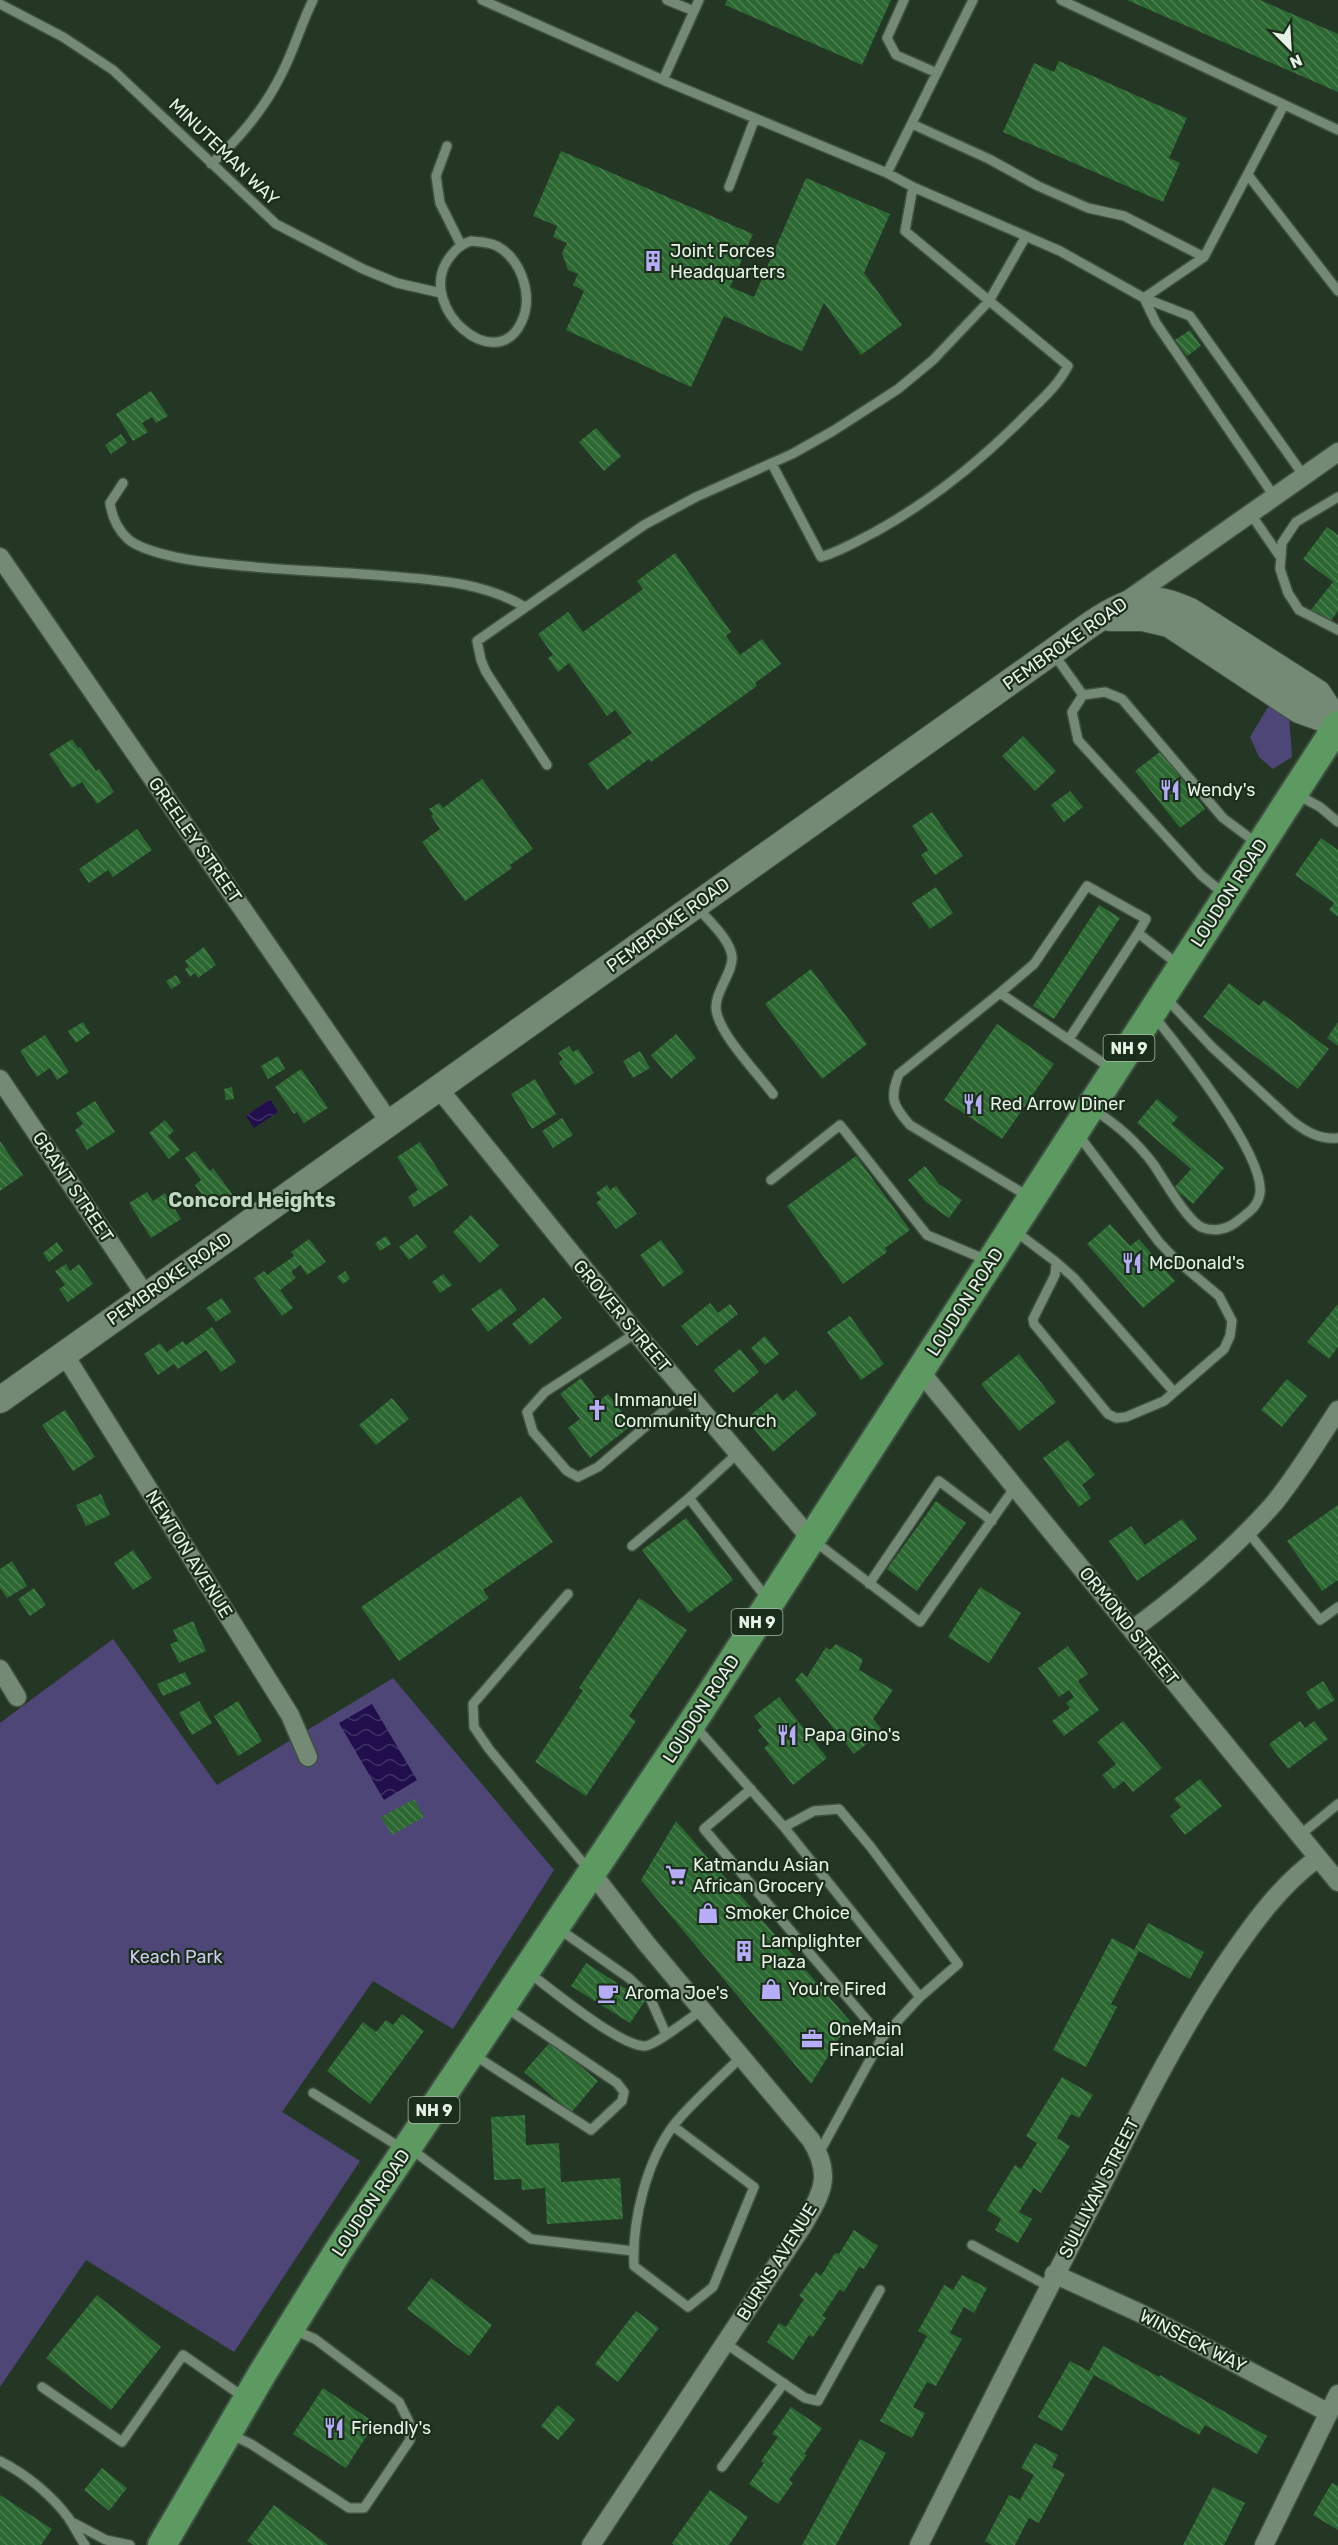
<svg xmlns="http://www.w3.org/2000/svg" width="1338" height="2545" viewBox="0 0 1338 2545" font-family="Rubik,sans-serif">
<defs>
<pattern id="water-waves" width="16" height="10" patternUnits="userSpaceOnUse" patternTransform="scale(1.5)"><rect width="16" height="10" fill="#210e4c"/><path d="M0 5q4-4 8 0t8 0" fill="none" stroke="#413266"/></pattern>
<pattern id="building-back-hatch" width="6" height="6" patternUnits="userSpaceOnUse" patternTransform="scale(1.5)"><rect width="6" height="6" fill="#2c6831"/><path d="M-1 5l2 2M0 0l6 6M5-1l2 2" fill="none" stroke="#4b7e4f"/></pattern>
</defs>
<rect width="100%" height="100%" fill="#243725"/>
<path fill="#4e4677" d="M1268 707 1289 714 1292 757 1273 769 1259 757 1250 737Z
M113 1639 217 1785 393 1678 554 1870 453 2029 373 1981 282 2112 360 2161 234 2352 86 2260 0 2387V1723Z"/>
<path fill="url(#water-waves)" d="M270 1099 278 1112 254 1128 246 1116Z
M372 1704 417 1780 384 1800 339 1723Z"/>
<path fill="url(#building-back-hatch)" d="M727 0H891L862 65 725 5Z
M1127 0H1260L1338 34V92Z
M1059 61 1187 118 1169 158 1180 163 1163 202 1003 132 1034 63 1054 72Z
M561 151 753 234 730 287 754 297 806 178 890 214 864 273 902 325 861 355 824 303 802 351 724 316 691 387 566 330 584 291 573 285 578 274 568 270 562 253 567 243 553 237 557 226 533 216Z
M1190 330 1201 346 1187 356 1175 340Z
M151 391 168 416 156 423 152 417 142 423 148 432 133 441 116 414Z
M596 428 621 456 604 471 579 442Z
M121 434 127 443 111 454 105 445Z
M1327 527 1338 535V611L1328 625 1310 611 1333 582 1303 559Z
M675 553 731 632 726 636 740 655 762 639 781 664 755 683 757 686 651 762 649 759 607 790 588 764 632 733 615 710 607 716 569 663 558 672 548 658 553 655 538 634 568 612 583 632 643 589 637 581Z
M1023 736 1056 771 1035 791 1002 756Z
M72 739 78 748 80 747 96 771 99 769 114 792 97 804 82 782 72 788 49 754Z
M1161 751 1205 809 1180 828 1135 771Z
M482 779 533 849 510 865 512 868 465 901 422 842 440 829 431 816 433 814 429 809 439 803 443 808Z
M1070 791 1083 807 1064 822 1051 805Z
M932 812 963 856 935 875 921 855 928 850 912 826Z
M137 829 152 850 113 877 108 870 89 883 79 869Z
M1321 838 1338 850V917L1329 910 1334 903 1295 875Z
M936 887 953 913 930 929 912 903Z
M1099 905 1120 918 1054 1019 1033 1006Z
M204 947 216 965 198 978 195 973 190 977 185 969 189 967 185 961Z
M811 969 867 1044 822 1079 765 1004Z
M176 975 181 983 171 989 166 981Z
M1229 983 1259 1006 1264 1000 1329 1049 1298 1089 1203 1017Z
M83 1022 90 1033 76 1043 68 1031Z
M1338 1022V1046L1327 1038Z
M997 1024 1054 1064 1002 1139 944 1100Z
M676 1034 696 1058 671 1079 651 1055Z
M45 1035 69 1072 57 1080 50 1068 37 1077 20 1051Z
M569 1046 573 1052 578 1049 594 1073 575 1085 559 1062 563 1059 558 1053Z
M640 1051 650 1068 633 1078 623 1061Z
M278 1056 285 1069 268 1079 261 1066Z
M301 1069 328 1108 304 1123 297 1112 294 1114 275 1087Z
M535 1079 556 1114 532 1129 511 1094Z
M232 1087 234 1099 226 1100 224 1089Z
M1157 1099 1178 1117 1172 1124 1224 1168 1193 1204 1174 1188 1191 1169 1137 1123Z
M95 1101 115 1132 87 1150 75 1130 83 1124 76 1113Z
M562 1118 573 1135 553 1148 542 1131Z
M165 1120 174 1131 168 1136 180 1150 169 1159 149 1133Z
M0 1141 23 1175 0 1191Z
M420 1142 448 1185 414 1207 408 1197 418 1190 397 1157Z
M195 1151 210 1171 213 1168 233 1195 213 1210 195 1185 201 1180 185 1158Z
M856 1156 910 1230 885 1248 887 1252 843 1284 787 1206Z
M925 1166 939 1184 962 1200 949 1218 926 1202 908 1180Z
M607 1185 610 1190 616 1186 637 1214 616 1229 596 1203 601 1199 596 1193Z
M147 1192 153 1201 165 1193 181 1219 151 1238 129 1203Z
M471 1215 499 1246 480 1263 453 1232Z
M1110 1224 1130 1246 1139 1239 1175 1281 1143 1308 1087 1244Z
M417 1234 427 1247 409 1260 399 1247Z
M386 1236 391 1244 380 1251 375 1243Z
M309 1239 326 1262 307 1275 300 1265 291 1272 296 1278 280 1290 293 1308 282 1316 254 1278 264 1271 267 1275 294 1256 291 1252Z
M661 1240 684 1272 663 1287 640 1255Z
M57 1242 63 1251 49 1262 43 1253Z
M66 1264 70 1271 79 1264 93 1284 68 1302 59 1289 65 1285 55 1271Z
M345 1271 350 1279 343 1284 337 1277Z
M443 1274 452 1285 440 1293 432 1282Z
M501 1288 517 1310 488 1332 471 1309Z
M544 1297 562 1318 530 1345 512 1324Z
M222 1298 231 1312 216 1322 206 1308Z
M710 1303 718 1313 730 1304 738 1314 697 1346 681 1326Z
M1338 1304V1347L1329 1359 1307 1342Z
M850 1316 884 1364 861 1380 827 1332Z
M212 1327 236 1362 221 1372 206 1350 178 1369 174 1364 158 1375 144 1354 160 1343 167 1352 183 1341 186 1345Z
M765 1336 779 1354 765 1365 751 1348Z
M740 1349 759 1372 733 1393 714 1370Z
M1019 1354 1056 1402 1019 1431 981 1384Z
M581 1378 598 1401 608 1394 632 1425 590 1458 568 1428 580 1419 560 1394Z
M1287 1379 1307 1396 1282 1427 1261 1410Z
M796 1390 817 1414 773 1452 746 1419 777 1393 783 1401Z
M392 1398 409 1419 376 1445 359 1425Z
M65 1410 95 1457 73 1471 42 1425Z
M1068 1440 1095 1475 1082 1485 1091 1498 1079 1507 1043 1458Z
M101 1494 110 1515 86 1526 76 1505Z
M521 1496 553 1542 483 1590 489 1598 399 1661 361 1607Z
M936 1501 966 1523 917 1591 887 1569Z
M1338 1505V1580L1322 1591 1287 1541Z
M686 1518 733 1580 689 1613 642 1550Z
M1182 1519 1197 1539 1137 1581 1109 1541 1131 1526 1145 1545Z
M133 1550 152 1578 133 1590 114 1563Z
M12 1561 27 1586 7 1598 0 1588V1569Z
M980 1587 1021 1613 989 1663 948 1637Z
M34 1588 46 1605 30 1616 18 1599Z
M639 1598 687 1630 629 1716 636 1721 586 1796 535 1762 583 1690 579 1688Z
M193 1621 206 1651 179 1663 170 1644 178 1641 173 1630Z
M836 1644 863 1659 859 1670 893 1690 873 1719 883 1731 854 1754 795 1680 802 1672 807 1677 826 1647 830 1650Z
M1068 1646 1088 1674 1078 1681 1099 1710 1064 1736 1052 1721 1070 1708 1066 1703 1074 1697 1069 1690 1059 1697 1038 1668Z
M185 1672 191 1684 163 1696 157 1684Z
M1323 1681 1335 1700 1318 1710 1306 1692Z
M779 1697 827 1758 793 1785 764 1748 769 1744 758 1730 762 1727 754 1716Z
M199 1701 212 1723 192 1735 179 1713Z
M238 1701 262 1741 238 1756 214 1716Z
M1123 1721 1162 1768 1133 1792 1124 1781 1114 1789 1102 1775 1116 1764 1097 1742Z
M1300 1721 1305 1728 1314 1721 1328 1739 1288 1769 1269 1744Z
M1200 1779 1222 1806 1185 1835 1170 1816 1181 1807 1174 1799Z
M414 1799 424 1817 392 1835 381 1817Z
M676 1821 850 2021 811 2084 641 1880Z
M1148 1923 1204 1952 1190 1979 1139 1951 1111 2004 1117 2007 1086 2067 1053 2050 1112 1938 1134 1950Z
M586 1963 645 2001 630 2023 571 1986Z
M402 2014 424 2031 370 2104 327 2071 363 2022 376 2032 386 2020 393 2025Z
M551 2041 598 2081 571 2113 524 2072Z
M1062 2077 1093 2095 1079 2118 1071 2114 1057 2138 1070 2146 1041 2193 1034 2188 1019 2212 1032 2219 1018 2243 995 2230 1001 2219 987 2210 1015 2165 1021 2169 1037 2143 1026 2136Z
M525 2115 526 2145 559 2143 561 2182 620 2178 623 2219 547 2224 545 2188 522 2190 521 2179 494 2180 491 2117Z
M854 2230 878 2246 864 2269 859 2267 844 2292 840 2289 822 2316 826 2318 813 2337 809 2335 793 2360 767 2342 779 2323 786 2327 804 2299 799 2296 816 2272 821 2276 835 2253 839 2254Z
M962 2275 987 2288 974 2313 964 2307 950 2333 962 2339 936 2386 927 2382 913 2407 925 2413 912 2438 880 2421 927 2336 918 2331 944 2285 953 2290Z
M431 2278 492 2325 469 2356 407 2309Z
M97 2295 161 2347 111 2410 46 2358Z
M636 2311 659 2328 618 2382 595 2364Z
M1103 2346 1159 2377 1160 2375 1267 2436 1257 2454 1205 2425 1199 2435 1094 2375 1062 2431 1038 2417 1070 2361 1089 2371Z
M323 2388 375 2423 346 2468 293 2434Z
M558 2405 575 2420 558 2440 541 2426Z
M791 2407 822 2428 804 2454 807 2455 789 2480 793 2483 778 2504 749 2484 764 2463 761 2461 778 2437 772 2434Z
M860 2439 886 2453 836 2545H802Z
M1035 2443 1058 2455 1052 2467 1065 2474 1039 2523 1029 2518 1015 2545H992L985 2541 1009 2495 1020 2500 1034 2475 1021 2468Z
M102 2468 127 2488 109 2511 84 2490Z
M1332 2483 1338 2486V2530L1313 2515Z
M1213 2487 1245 2503 1224 2545H1183Z
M710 2490 748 2517 729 2545H674L672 2543Z
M0 2495 52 2529 41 2545H0Z
M274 2505 328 2545H253L247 2541Z"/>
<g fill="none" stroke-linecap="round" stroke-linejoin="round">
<defs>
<path id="lane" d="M482 0 663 80 887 173 913 187 1060 251 1144 298 1190 316 1304 476
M667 0 694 11
M904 0 887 38 896 55 937 73
M1061 0 1338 130
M0 4 63 37 113 70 276 224 363 269 397 283 441 293
M663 80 699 0
M912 124 989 159 1038 186 1088 208 1124 216 1204 257
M447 146 436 176 440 203 461 245
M211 164C240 138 265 108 282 73 294 50 301 24 313 0
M887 173 973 0
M1248 175 1338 291
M729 187 755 118
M471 241C480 242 489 242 497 246 522 260 534 297 521 323 495 376 418 308 447 261 454 251 459 245 471 241Z
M1144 298 1204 257 1284 105
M1144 298 1156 323 1274 496
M772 464 821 557C841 551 857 541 875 532 931 501 978 463 1023 418 1040 401 1057 387 1068 366L905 231 913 187
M123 483 110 503C112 517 117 529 128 539 143 552 186 560 206 562 267 570 328 571 388 576 436 580 483 582 525 607
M1338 497 1296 522 1282 543 1280 569 1288 593 1299 610 1338 630
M1250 513 1281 558
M1053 653 1083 695
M547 765 486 672 481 660 477 641 644 525 696 497 792 454 833 431 898 389 933 360 989 301 1026 236
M1298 795 1320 807 1338 822
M1224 894 1201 875 1078 740 1072 712 1083 695 1105 692 1122 699 1223 818 1258 844
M697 907C709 921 729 938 732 956 734 973 711 995 717 1014 723 1038 758 1074 773 1094
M1000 993 899 1074C889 1098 893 1106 910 1125L1029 1197
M1165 997 1212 1047 1291 1120C1305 1131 1319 1140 1338 1138
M1069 1039 1138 933
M1112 1069 1000 993 1034 964 1087 886 1146 919 1138 933 1180 966
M1094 1110C1118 1125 1137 1142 1154 1165 1164 1180 1186 1219 1201 1227 1212 1232 1225 1230 1235 1223 1246 1214 1258 1208 1260 1193 1265 1155 1179 1047 1153 1015
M771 1180 840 1125 927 1235 989 1261
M1015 1231 1056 1262 1055 1275 1033 1319 1034 1324 1108 1414 1116 1418 1126 1417 1164 1401 1224 1349 1230 1336 1232 1321 1219 1296 1175 1259 1159 1242 1077 1133
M1056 1262 1074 1278 1174 1392
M636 1333 545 1392 527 1412 533 1432 567 1471 578 1477 598 1467 686 1392
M738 1453 689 1498 768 1600
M1247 1531 1320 1620 1338 1607
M813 1540 920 1622 1015 1487
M632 1546 689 1498
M869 1584 939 1481 992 1521
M568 1594 473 1704 474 1727 489 1749 588 1869
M694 1725 784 1827 814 1811 839 1809 870 1846 958 1964 920 1997 882 2038 819 2153
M751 1789 704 1829 882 2038
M784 1827 920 1997
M1300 1835 1338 1804
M559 1929 629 1978 650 1998 666 2034
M528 1972C551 1989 618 2045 644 2046 653 2047 691 2017 702 2010
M474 2055 591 2130 622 2101 624 2092 617 2083 505 2007
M313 2093 403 2149
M673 2126 754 2187 713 2287 688 2307 634 2266C632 2221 646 2163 673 2126 690 2104 721 2077 741 2057
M411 2149 531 2239 633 2251
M972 2245 1048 2286
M725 2343 805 2398 818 2401 880 2290
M42 2387 122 2442 183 2355 245 2398
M230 2434 251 2444 349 2508H364L410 2440 409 2422 399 2402 315 2339 294 2330
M0 2461C26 2474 53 2496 70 2520 75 2528 79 2537 85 2545
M722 2467 784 2383
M70 2521 106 2540 130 2545"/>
<path id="street" d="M0 557 390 1123
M1126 601 1338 452
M0 1079 146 1296
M439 1089 636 1333 811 1539
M64 1354 290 1715 308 1757
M920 1371 1338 1882
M1132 1630C1181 1594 1229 1553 1270 1508 1293 1482 1318 1440 1338 1410
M0 1669 17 1697
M1054 2274 1142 2314 1329 2413
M591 2545 802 2227C822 2193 833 2176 811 2140L646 1943 592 1873
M919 2545C978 2427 1037 2310 1098 2193 1138 2114 1177 2036 1226 1963 1252 1925 1280 1885 1318 1858
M1264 2545 1338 2394"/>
<path id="secondary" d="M1110 618H1143L1169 624 1299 710 1338 724
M0 1400 1052 652C1077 635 1119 598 1150 600 1164 600 1178 606 1190 611L1318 693 1338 724"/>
<path id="primary" d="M162 2545 262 2374 340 2248 692 1723 1338 725"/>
</defs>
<use href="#lane" stroke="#405142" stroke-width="12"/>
<use href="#street" stroke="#405142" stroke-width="21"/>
<use href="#secondary" stroke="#405142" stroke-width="28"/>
<use href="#primary" stroke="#405142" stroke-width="32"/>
<use href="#lane" stroke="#758a75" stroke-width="9"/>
<use href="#street" stroke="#758a75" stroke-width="18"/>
<use href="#secondary" stroke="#758a75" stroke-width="26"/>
<use href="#primary" stroke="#5c9a61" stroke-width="28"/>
</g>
<defs>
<symbol id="building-bare" viewBox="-9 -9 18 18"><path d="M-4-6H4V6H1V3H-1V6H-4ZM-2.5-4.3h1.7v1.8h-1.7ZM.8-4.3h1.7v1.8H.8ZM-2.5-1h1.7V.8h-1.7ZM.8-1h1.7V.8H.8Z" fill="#b6acf8" stroke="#1b2d1b" stroke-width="2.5" paint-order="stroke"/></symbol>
<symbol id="restaurant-bare" viewBox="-9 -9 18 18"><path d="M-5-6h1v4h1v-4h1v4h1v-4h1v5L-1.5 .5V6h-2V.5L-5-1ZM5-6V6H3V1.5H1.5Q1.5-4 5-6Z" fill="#b6acf8" stroke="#1b2d1b" stroke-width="2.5" paint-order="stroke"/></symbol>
<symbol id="church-bare" viewBox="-9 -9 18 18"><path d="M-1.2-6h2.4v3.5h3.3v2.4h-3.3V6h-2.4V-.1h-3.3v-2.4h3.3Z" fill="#b6acf8" stroke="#1b2d1b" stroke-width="2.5" paint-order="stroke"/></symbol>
<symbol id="supermarket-bare" viewBox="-9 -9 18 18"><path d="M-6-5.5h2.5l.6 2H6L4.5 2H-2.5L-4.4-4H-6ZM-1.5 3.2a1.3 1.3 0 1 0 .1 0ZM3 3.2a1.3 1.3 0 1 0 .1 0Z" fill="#b6acf8" stroke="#1b2d1b" stroke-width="2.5" paint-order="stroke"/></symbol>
<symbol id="shop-bare" viewBox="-9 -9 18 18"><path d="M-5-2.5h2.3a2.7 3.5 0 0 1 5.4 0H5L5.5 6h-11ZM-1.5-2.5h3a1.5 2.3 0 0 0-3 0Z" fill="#b6acf8" stroke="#1b2d1b" stroke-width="2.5" paint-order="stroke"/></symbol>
<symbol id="cafe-bare" viewBox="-9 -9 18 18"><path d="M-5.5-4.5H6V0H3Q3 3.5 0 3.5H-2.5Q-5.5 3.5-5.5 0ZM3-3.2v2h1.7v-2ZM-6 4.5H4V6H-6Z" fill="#b6acf8" stroke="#1b2d1b" stroke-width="2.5" paint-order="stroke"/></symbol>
<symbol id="office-bare" viewBox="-9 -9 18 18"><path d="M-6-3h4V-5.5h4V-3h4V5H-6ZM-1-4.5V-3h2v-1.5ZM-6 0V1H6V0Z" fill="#b6acf8" stroke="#1b2d1b" stroke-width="2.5" paint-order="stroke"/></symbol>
</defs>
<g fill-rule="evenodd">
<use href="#building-bare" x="638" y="246" width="30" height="30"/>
<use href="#restaurant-bare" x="1155" y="775" width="30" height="30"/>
<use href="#restaurant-bare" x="958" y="1089" width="30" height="30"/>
<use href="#restaurant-bare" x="1117" y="1248" width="30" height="30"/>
<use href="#church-bare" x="582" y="1395" width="30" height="30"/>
<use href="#restaurant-bare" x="772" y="1720" width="30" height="30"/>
<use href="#supermarket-bare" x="661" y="1860" width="30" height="30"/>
<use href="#shop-bare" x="693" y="1898" width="30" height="30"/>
<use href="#building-bare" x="729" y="1936" width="30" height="30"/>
<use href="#shop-bare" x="756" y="1974" width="30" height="30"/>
<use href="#cafe-bare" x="593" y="1978" width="30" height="30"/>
<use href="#office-bare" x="797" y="2024" width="30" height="30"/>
<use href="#restaurant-bare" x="319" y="2413" width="30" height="30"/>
</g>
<g text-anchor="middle" stroke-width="4.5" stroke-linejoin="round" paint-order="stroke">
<g fill="#1b2d1b" stroke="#a9b7a9" stroke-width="1.5">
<rect x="1103.5" y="1035" width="51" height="26" rx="4.5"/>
<rect x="731.5" y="1609" width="51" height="26" rx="4.5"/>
<rect x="408.5" y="2097" width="51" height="26" rx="4.5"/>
</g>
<g font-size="16" font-weight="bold" fill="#e6f2e6">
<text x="1129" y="1054">NH 9</text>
<text x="757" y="1628">NH 9</text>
<text x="434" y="2116">NH 9</text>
</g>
<g font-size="18" fill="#e6f2e6" stroke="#1b2d1b">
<text transform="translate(224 152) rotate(44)" y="6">MINUTEMAN WAY</text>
<text transform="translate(1065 644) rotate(-35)" y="6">PEMBROKE ROAD</text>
<text transform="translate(195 840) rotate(55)" y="6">GREELEY STREET</text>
<text transform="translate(1229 893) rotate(-57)" y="6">LOUDON ROAD</text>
<text transform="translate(668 925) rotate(-36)" y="6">PEMBROKE ROAD</text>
<text transform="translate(73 1187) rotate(56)" y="6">GRANT STREET</text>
<text transform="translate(169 1279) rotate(-35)" y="6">PEMBROKE ROAD</text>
<text transform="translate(965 1302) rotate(-57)" y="6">LOUDON ROAD</text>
<text transform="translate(622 1316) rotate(50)" y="6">GROVER STREET</text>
<text transform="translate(189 1554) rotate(58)" y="6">NEWTON AVENUE</text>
<text transform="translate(1129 1626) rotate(51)" y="6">ORMOND STREET</text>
<text transform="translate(701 1709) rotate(-57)" y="6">LOUDON ROAD</text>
<text transform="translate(1099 2188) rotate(-63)" y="6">SULLIVAN STREET</text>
<text transform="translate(371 2203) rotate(-56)" y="6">LOUDON ROAD</text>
<text transform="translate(777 2262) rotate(-58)" y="6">BURNS AVENUE</text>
<text transform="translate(1193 2341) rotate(27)" y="6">WINSECK WAY</text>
</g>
<g font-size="18" fill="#e6f2e6" stroke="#1b2d1b" text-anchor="start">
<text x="670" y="257">Joint Forces<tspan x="670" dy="21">Headquarters</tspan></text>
<text x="1187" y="796">Wendy's</text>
<text x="990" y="1110">Red Arrow Diner</text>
<text x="1149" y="1269">McDonald's</text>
<text x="614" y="1406">Immanuel<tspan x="614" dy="21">Community Church</tspan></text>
<text x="804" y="1741">Papa Gino's</text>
<text x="693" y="1871">Katmandu Asian<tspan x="693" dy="21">African Grocery</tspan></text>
<text x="725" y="1919">Smoker Choice</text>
<text x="761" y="1947">Lamplighter<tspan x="761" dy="21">Plaza</tspan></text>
<text x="788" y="1995">You're Fired</text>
<text x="625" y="1999">Aroma Joe's</text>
<text x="829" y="2035">OneMain<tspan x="829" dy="21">Financial</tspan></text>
<text x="351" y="2434">Friendly's</text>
</g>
<g font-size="18" fill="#cecbf2" stroke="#1b2d1b">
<text x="176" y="1963">Keach Park</text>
</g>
<g font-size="20" font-weight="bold" fill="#bfd6bf" stroke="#1b2d1b">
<text x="252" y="1207">Concord Heights</text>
</g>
</g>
<g transform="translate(1290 48) rotate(156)" stroke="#1b2d1b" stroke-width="4.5" paint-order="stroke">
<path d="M0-4.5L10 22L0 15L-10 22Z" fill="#e6f2e6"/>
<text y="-9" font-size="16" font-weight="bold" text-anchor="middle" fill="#e6f2e6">N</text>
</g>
</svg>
